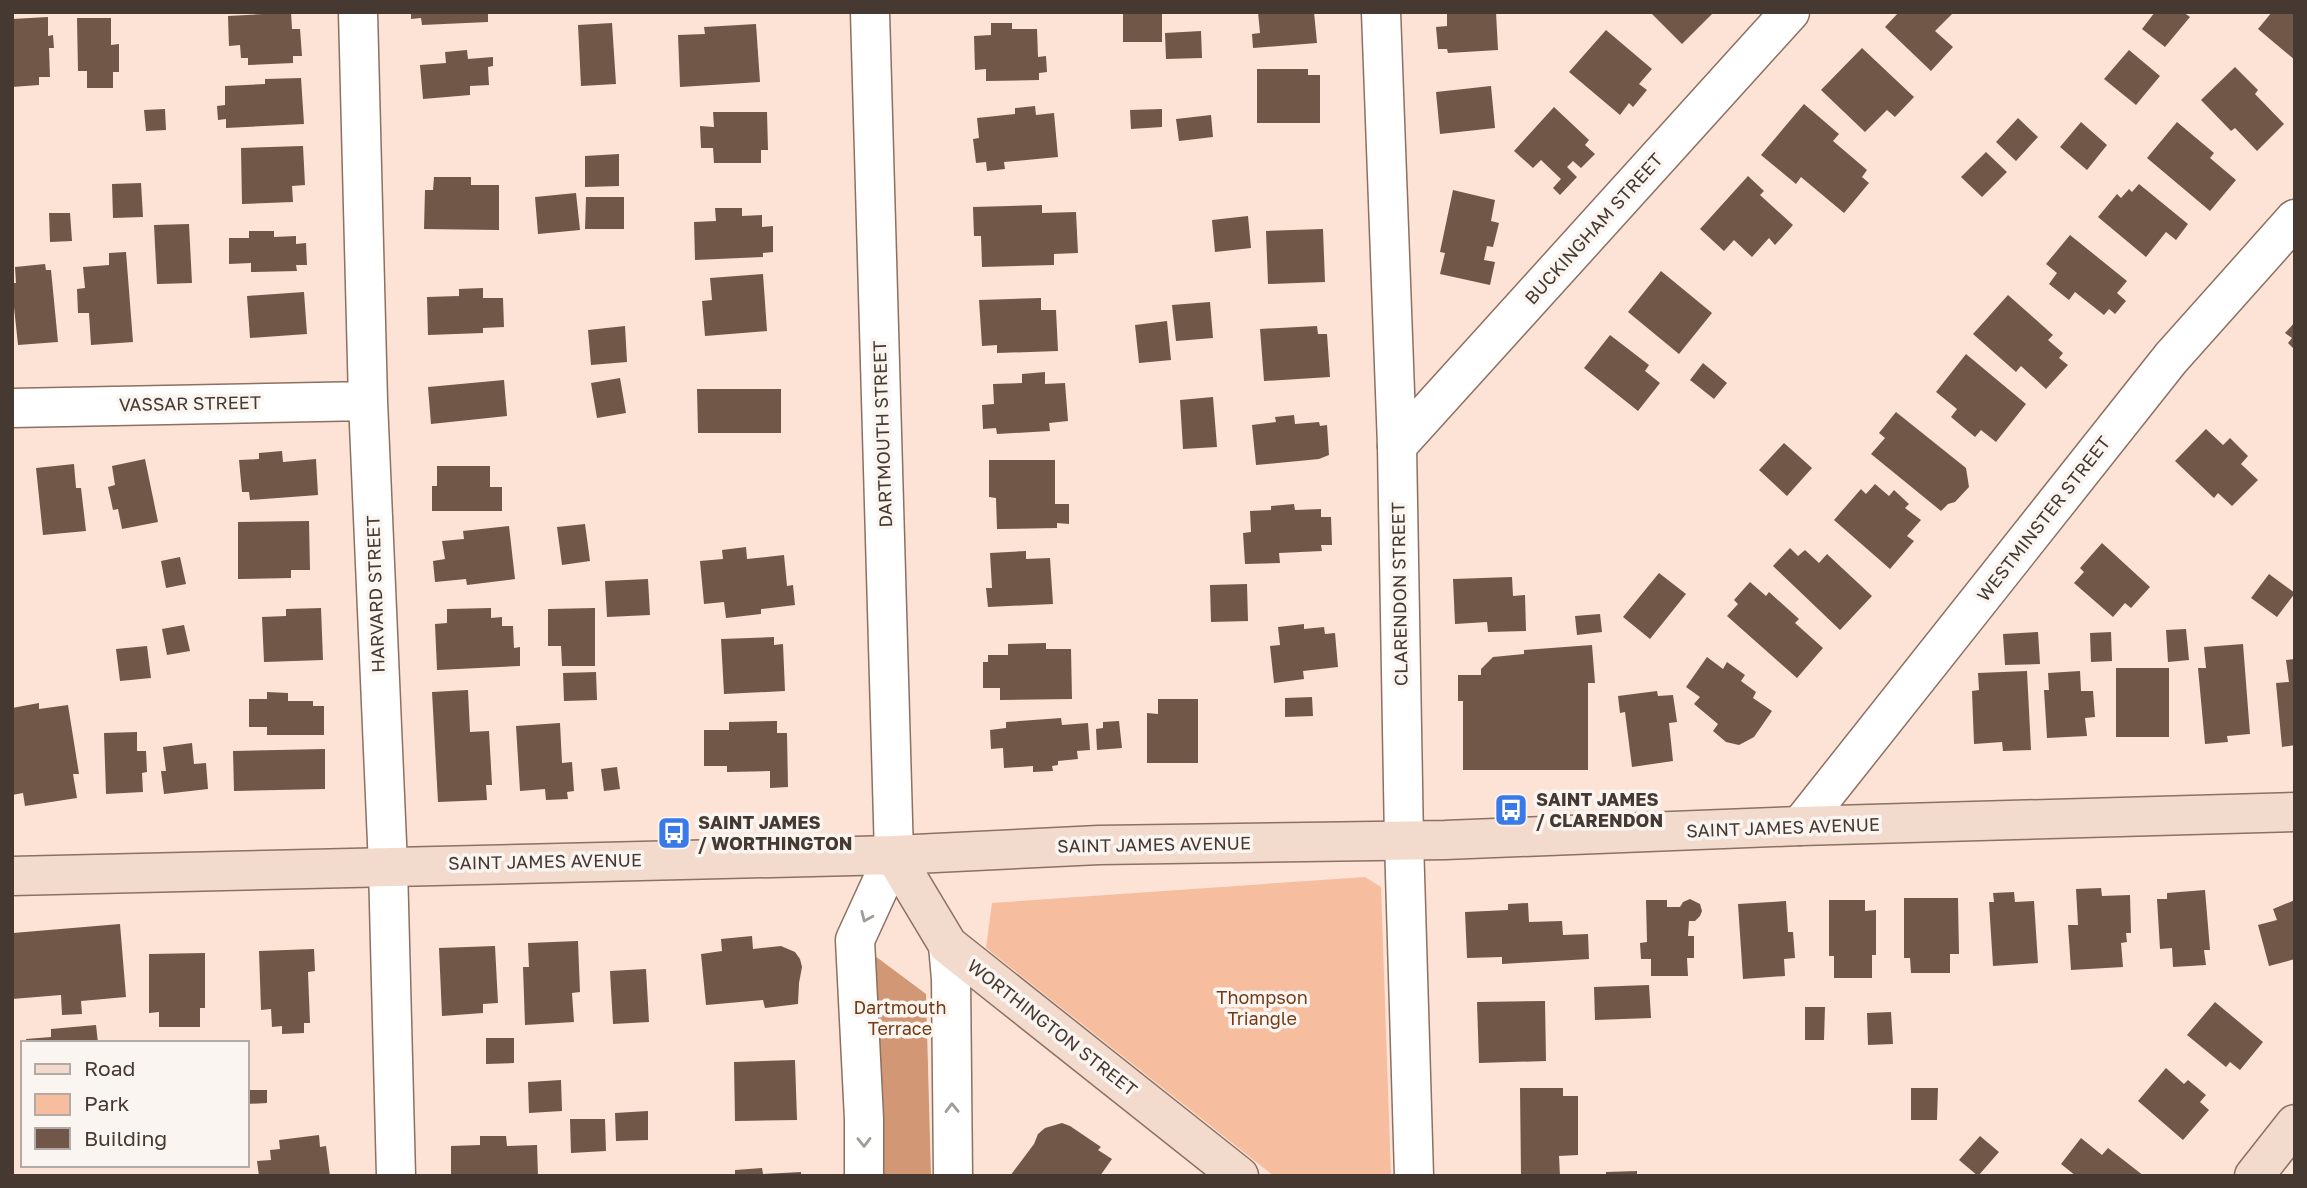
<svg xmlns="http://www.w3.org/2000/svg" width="2307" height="1188" viewBox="0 0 2307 1188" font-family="'Golos Text',sans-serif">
<rect width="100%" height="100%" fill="#fde3d5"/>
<path fill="#f6be9f" d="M1365 877 1381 887 1391 1176H1274L986 948 992 903Z"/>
<path fill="#d29775" d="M871 953 926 994 931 1176H877Z"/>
<path fill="#715748" d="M263 12H291L292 29H300L302 56H293V63L248 65V58H241L240 45 229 46 228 16 263 14Z
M411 12H488V22L422 25 421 18 411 19Z
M1123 12H1162V42H1123Z
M1258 12H1314L1317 43 1253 48 1252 34 1260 33Z
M1447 12H1496L1498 50 1448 53 1447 49H1438L1436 27 1447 26Z
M1650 12H1714L1682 44Z
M1899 12 1952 14 1935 31 1953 47 1931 71 1885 27Z
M2155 12H2183L2190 17 2165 47 2142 29Z
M2272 12H2295V60L2258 29Z
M48 17V36L53 35 54 48H49L50 77H39V85L12 87V19Z
M77 18H111V45L119 44V72H113V88H87V71H78Z
M612 23 616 84 581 86 578 25Z
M991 23H1012V29H1037L1038 57 1046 56 1047 72 1039 73V80L986 81V69L975 70 974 36 991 35Z
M756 24 760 82 680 87 678 35 705 34 704 27Z
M1606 30 1652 69 1639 84 1647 90 1633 107 1629 103 1620 115 1569 72Z
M1201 31 1202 58 1166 59 1165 33Z
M1862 48 1914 97 1895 117 1887 110 1865 132 1821 90Z
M467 50 468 59 493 57V66L488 67 489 85 470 86V95L423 99 420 65 446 63 445 52Z
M2129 50 2160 76 2136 105 2104 79Z
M2235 67 2258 90 2255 94 2284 124 2257 151 2235 128 2231 131 2201 100Z
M1257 69H1308V75H1320V123H1257Z
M301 78 304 124 226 128V119L218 120 217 106 225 105V86L265 84V79Z
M1491 86 1495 128 1440 134 1436 92Z
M1804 104 1839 134 1833 141 1867 170 1862 177 1869 183 1844 213 1801 177 1796 184 1761 155Z
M1035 106 1036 115 1054 113 1058 157 1004 162 1005 169 987 171 986 162 976 163 973 139 979 138 977 118 1015 114V108Z
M1554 107 1589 140 1585 145 1595 154 1581 168 1573 161 1567 167 1577 177 1560 195 1553 188 1561 179 1541 160 1533 168 1514 151Z
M165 109 166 130 146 131 144 110Z
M1162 109V127L1131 129 1130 110Z
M713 112H767L768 150H761V163H714L713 148H701L700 126 714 127Z
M1211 115 1213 137 1179 141 1176 119Z
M2018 118 2038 137 2016 161 1996 142Z
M2081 122 2107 145 2087 170 2060 147Z
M2177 122 2214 153 2210 158 2236 180 2210 211 2147 158Z
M303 146 305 185 292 186 293 202 242 204 241 148Z
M1986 152 2007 172 1982 197 1961 177Z
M619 154V186L585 187V156Z
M1748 176 1764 191 1760 195 1793 225 1775 245 1769 238 1752 257 1734 240 1724 251 1700 229Z
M434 177H471V185H499V230L424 229 425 190H433Z
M141 183 143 217 113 218 112 184Z
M2139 184 2188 224 2176 240 2166 232 2146 257 2098 217 2117 194 2121 198 2129 189 2132 192Z
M1453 190 1495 200 1491 221 1499 223 1493 247 1487 246 1484 260 1495 262 1490 285 1440 274 1445 253 1440 252Z
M576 193 580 230 538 234 535 197Z
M586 197H624V229H585Z
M1042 205V213L1076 212 1078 253 1054 254V265L982 267 981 236H974L973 207Z
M715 208H742V216L762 215V227L773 226V252L763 253V257L695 260 694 222 716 221Z
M49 213H70L72 241 50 242Z
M1248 216 1251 248 1215 252 1212 220Z
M189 224 192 283 157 284 154 225Z
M1323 229 1325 282 1268 284 1266 231Z
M249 231H274V237L296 236V244L306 243 307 265H296L297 271 251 272V263L229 264V238H249Z
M2070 235 2127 281 2117 293 2126 301 2115 314 2109 309 2104 315 2075 292 2069 300 2049 284 2057 273 2046 264Z
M126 252 133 342 91 345 89 313H78L77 289 85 288 83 267 109 265V253Z
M45 264 46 270H51L58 342 18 345 12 288V283H16L15 267Z
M1661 271 1712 313 1679 354 1628 312Z
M763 274 767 331 705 336 702 301 712 300 710 278Z
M483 288V298H503L504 327 483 328V333L428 335 427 297 459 296V289Z
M304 292 307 334 250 338 247 296Z
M2008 295 2053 335 2048 340 2063 353 2059 358 2068 365 2046 389 2021 366 2016 372 1973 334Z
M1041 298V310H1056L1058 351 997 353V345L982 346 979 300Z
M1210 302 1213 338 1176 341 1172 305Z
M1167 321 1171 360 1139 363 1135 325Z
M2295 322V350L2288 343 2292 338 2285 333Z
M625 326 627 362 591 365 588 330Z
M1317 326 1318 334H1327L1330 377 1264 381 1260 329Z
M1610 335 1649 365 1645 371 1660 383 1638 411 1584 368Z
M1966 354 2026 404 1996 442 1981 430 1975 437 1951 417 1957 409 1936 392Z
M1703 363 1727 383 1714 399 1690 380Z
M1045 372V384L1065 383 1068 421 1049 423 1050 431 997 434 996 428 983 429 982 405 994 404 993 384 1022 383V374Z
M620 378 626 413 597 418 591 383Z
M504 380 507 416 431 424 428 387Z
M697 389H781V433H698Z
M1213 397 1217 447 1183 449 1180 400Z
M1896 412 1966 468 1969 487 1955 502 1948 504 1941 511 1871 454 1885 438 1879 433Z
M1294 415 1295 424 1319 422 1320 426 1327 425 1329 455 1319 459 1256 465 1252 425 1276 422 1275 417Z
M2206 429 2223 445 2230 438 2248 456 2241 464 2258 480 2232 506 2218 493 2214 498 2175 461Z
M1784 443 1812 468 1787 496 1759 470Z
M282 451 283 462 316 459 318 495 250 500 249 492H242L239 460 259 459V453Z
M145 459 158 522 122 529 118 509 113 510 108 487 115 485 112 466Z
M989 460H1055V504H1069V524L1057 523V528L997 529 996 498 989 497Z
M74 464 76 488H81L86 531 43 535 36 468Z
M437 466H490V487H502V511H432V486H437Z
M1875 484 1889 496 1894 490 1909 504 1905 508 1921 520 1907 536 1914 541 1890 569 1834 520 1861 489 1866 494Z
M1294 504 1295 510 1321 509V517H1331L1332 545H1321L1322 551 1279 553 1280 563 1245 564 1243 533 1251 532 1250 511 1271 510V506Z
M309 521 310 570H291V578L238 579V522Z
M585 524 590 561 562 565 557 527Z
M509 526 515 579 467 585 466 579 435 582 433 561 445 559 442 541 464 539 463 531Z
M2102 543 2150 587 2131 608 2125 603 2113 617 2074 583 2084 572 2080 568Z
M746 547 747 559 784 555 787 586 793 585 795 605 761 609V614L726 618 724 602 704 604 700 561 723 559 722 550Z
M1790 548 1798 556 1805 550 1819 563 1827 554 1872 596 1840 630 1773 566Z
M1026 551V559L1050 558 1053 604 988 607 986 588H992L990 553Z
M180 557 186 584 166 588 161 561Z
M1659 573 1686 594 1650 639 1623 617Z
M2269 574 2295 593 2277 617 2251 598Z
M1512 577 1513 596 1525 595 1526 631 1488 632 1487 622 1455 624 1453 579Z
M648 579 650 615 607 617 605 581Z
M1750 582 1766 596 1769 592 1799 619 1795 623 1823 648 1797 678 1727 616 1738 604 1734 600Z
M1247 584 1248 621 1211 622 1210 585Z
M321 608 323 660 264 662 262 617 286 616V609Z
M491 608V618L502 617V626H513L514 648 520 647V666L437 670 435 624 447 623V609Z
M595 608V666H562L561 646H548V609Z
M1600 614 1602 632 1577 635 1575 616Z
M1304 624V629L1324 627 1325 634 1335 633 1338 667 1303 671 1304 679 1274 683 1270 646 1280 645 1278 627Z
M184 625 190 651 167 655 162 629Z
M2186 629 2189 660 2168 662 2166 630Z
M2038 632 2040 664 2005 665 2003 634Z
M2111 632 2112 661 2091 662 2090 633Z
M774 637V645L783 644 785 691 724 694 721 639Z
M1046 643V649H1071L1072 699 1000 700V688H983V662H988V655H1008V644Z
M2243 644 2250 734 2227 736 2228 742 2205 744 2198 668H2206L2204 647Z
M1592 645 1595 683H1588V770H1463V701H1458V675H1481V669L1493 657 1524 654V650Z
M147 646 151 678 120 681 116 649Z
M1707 657 1723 669 1727 662 1745 675 1741 681 1756 692 1753 698 1772 711 1754 737 1739 745 1726 742 1713 731 1718 724 1694 704 1700 697 1686 687Z
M2295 659V745L2282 747 2276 683 2289 682 2286 660Z
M2116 668H2169V737H2116Z
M2027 671 2031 750 2003 751 2002 742 1974 744 1972 691 1979 690 1978 673Z
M2080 671 2081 691H2093L2095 717 2085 718 2087 736 2047 738 2044 690H2049L2048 673Z
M596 672 597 700 564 701 563 673Z
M468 690 470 732 489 731 492 785H486L487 800 438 802 432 692Z
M1657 691 1658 696 1673 695 1677 722 1669 723 1673 761 1632 767 1625 712 1620 713 1618 696Z
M267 692 288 693V701H313V706H324V735H267V727H249V699H267Z
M1312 697 1313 716 1285 717V698Z
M1158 699H1198V763H1147V713L1158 714Z
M39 703V709L68 705 79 774H73L77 798 25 806 23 793 12 795V708Z
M1061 718 1062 725 1088 723 1090 750 1077 751 1078 759 1058 761V765L1052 766 1053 771 1033 772V766L1004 768 1003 748 991 749 990 730 1006 728V722Z
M777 721V733H787L788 787 770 788V771L727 772V766H704V730H729V722Z
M1119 721 1122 748 1097 750 1096 729 1103 728V722Z
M560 723 562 763 572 762 574 791 567 792 568 799 546 800 545 789 520 791 516 726Z
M137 732V751H146L147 772 142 773 143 792 106 794 104 733Z
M192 743 194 764 206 763 208 789 164 794 161 771H166L163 747Z
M325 749V789L234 791 233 751Z
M617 767 620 789 604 791 601 769Z
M2101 888 2102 896 2130 895 2131 933H2126L2127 942 2121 943 2123 967 2071 970 2068 925H2078L2076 889Z
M2205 890 2210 950H2204L2206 965 2173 967 2172 948 2160 949 2157 899H2167V893Z
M2014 892 2015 902 2034 901 2038 963 1993 966 1989 902H1994L1993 893Z
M1904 898H1958L1959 954H1950V973H1911L1910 958H1904Z
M1690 899 1700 904 1702 911 1700 916 1695 921H1689L1688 936H1694V958H1687L1688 976H1651V959H1641L1640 943 1647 942 1646 900H1667V907H1680L1683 902Z
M1829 900H1865V911L1876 910V955H1872V978H1834V956H1829Z
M2295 900V959L2269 966 2258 925 2277 920 2273 909Z
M1786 901 1788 932H1793L1795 958 1784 959 1785 976 1743 979 1738 904Z
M1528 903 1529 922 1562 921 1563 935 1588 934 1589 959 1502 964V957L1467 958 1465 912 1508 910V904Z
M120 924 126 997 81 1001 82 1014 62 1015 61 995 12 999 13 933Z
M752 936 753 949 781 946 795 952 800 959 802 967 799 983 798 1004 765 1008 763 1000 706 1005 701 954 722 951 721 939Z
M578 941 580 992 572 993 574 1022 525 1025 523 967H529L528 943Z
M495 946 498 1003 483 1004V1013L442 1016 439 948Z
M314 949 315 971 308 972 310 1023H304V1033L282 1034V1026L272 1027 271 1009 261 1010 259 951Z
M205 953V1008H200V1027H159V1012L149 1013V954Z
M646 969 649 1022 613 1024 610 971Z
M1649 985 1651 1018 1595 1020 1594 987Z
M1545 1001 1546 1061 1479 1063 1477 1002Z
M2215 1002 2263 1042 2240 1070 2230 1062 2226 1067 2187 1035Z
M1805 1007H1825L1824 1040H1805Z
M1891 1012 1893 1044 1868 1045 1867 1013Z
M96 1025 98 1043H27L26 1039 51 1037V1029Z
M486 1038H514V1063L486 1064Z
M795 1060 797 1120 735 1121 734 1062Z
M2166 1068 2184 1084 2188 1080 2206 1095 2200 1102 2209 1110 2183 1140 2138 1101Z
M561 1080 562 1111 529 1113 528 1082Z
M1520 1088H1563V1096H1578V1155L1559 1156 1560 1176H1521Z
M1911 1088H1938L1937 1120H1911Z
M247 1090H267V1103L247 1104Z
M648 1111V1140L616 1141 615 1113Z
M570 1119H605L606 1151 571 1153Z
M1062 1123 1070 1126 1101 1147 1098 1150 1112 1159 1100 1176H1010L1034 1144 1038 1134 1045 1128Z
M319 1135 320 1147 326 1146 330 1176H259L257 1161 271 1160 270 1150 280 1149 279 1140Z
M480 1136H506L507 1146 537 1145 538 1176H451V1146L480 1145Z
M1980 1136 1999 1152 1978 1176 1959 1160Z
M2081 1138 2102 1155 2108 1148 2144 1176H2076L2061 1164Z
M762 1168 763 1174 801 1172V1176H735V1170Z
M1637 1171V1176H1606V1172Z"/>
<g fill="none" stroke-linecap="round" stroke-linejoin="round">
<defs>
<path id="minor" d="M358 12 368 401 388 866 396 1176
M12 408 368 401
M1397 446 1790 12
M1800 826 2171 358 2295 219
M1404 841 1414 1176
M948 945 951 979 953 1176
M864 1176V1119L855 940 894 855 870 12"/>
<path id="tertiary" d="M1381 12 1397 446 1404 841"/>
<path id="secondary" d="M894 855 948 945 1239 1176
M12 876 894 855 1099 845 1445 840 1800 826 2295 812
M2254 1176 2295 1124"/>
</defs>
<use href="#minor" stroke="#8c7061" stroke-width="41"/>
<use href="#tertiary" stroke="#8c7061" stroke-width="41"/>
<use href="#secondary" stroke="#8c7061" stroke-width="41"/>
<use href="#minor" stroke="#fff" stroke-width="38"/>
<use href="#tertiary" stroke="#fff" stroke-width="38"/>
<use href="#secondary" stroke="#f2dacc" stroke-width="38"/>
</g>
<defs><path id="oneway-chevron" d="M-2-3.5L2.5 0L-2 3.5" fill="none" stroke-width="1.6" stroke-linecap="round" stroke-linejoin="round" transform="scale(1.75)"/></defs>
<g stroke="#a29c98">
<use href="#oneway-chevron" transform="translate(866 917) rotate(114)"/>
<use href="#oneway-chevron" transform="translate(952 1108) rotate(-91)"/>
<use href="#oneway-chevron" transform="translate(864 1142) rotate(89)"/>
</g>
<defs>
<symbol id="bus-square" viewBox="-11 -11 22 22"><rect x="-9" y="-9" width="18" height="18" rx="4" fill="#3a7ae8" stroke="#fbf5f1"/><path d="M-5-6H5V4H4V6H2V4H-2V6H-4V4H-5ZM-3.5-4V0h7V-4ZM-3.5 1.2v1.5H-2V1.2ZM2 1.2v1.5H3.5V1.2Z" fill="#fff"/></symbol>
</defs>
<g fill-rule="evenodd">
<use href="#bus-square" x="1492" y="791" width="38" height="38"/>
<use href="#bus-square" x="655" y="814" width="38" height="38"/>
</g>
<g text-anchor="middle" stroke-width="7" stroke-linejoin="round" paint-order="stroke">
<g font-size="18" fill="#463932" stroke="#fbf5f1">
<text transform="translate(1594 229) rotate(-48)" y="6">BUCKINGHAM STREET</text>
<text transform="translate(190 404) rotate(-1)" y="6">VASSAR STREET</text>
<text transform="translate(883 434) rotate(-92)" y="6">DARTMOUTH STREET</text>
<text transform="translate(2044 519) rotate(-52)" y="6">WESTMINSTER STREET</text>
<text transform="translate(376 594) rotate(-92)" y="6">HARVARD STREET</text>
<text transform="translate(1400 594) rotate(-91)" y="6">CLARENDON STREET</text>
<text transform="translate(1783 828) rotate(-2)" y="6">SAINT JAMES AVENUE</text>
<text transform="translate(1154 845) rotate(-1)" y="6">SAINT JAMES AVENUE</text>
<text transform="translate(545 862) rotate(-1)" y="6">SAINT JAMES AVENUE</text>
<text transform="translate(1052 1028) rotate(38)" y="6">WORTHINGTON STREET</text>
</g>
<g font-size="18" font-weight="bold" fill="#463932" stroke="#fbf5f1" text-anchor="start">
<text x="1536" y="806">SAINT JAMES<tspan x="1536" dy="21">/ CLARENDON</tspan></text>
<text x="698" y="829">SAINT JAMES<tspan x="698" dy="21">/ WORTHINGTON</tspan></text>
</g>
<g font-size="18" fill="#723b16" stroke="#fbf5f1">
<text x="1262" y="1004">Thompson<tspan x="1262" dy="21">Triangle</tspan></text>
<text x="900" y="1014">Dartmouth<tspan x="900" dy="21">Terrace</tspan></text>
</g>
</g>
<rect width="2307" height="1188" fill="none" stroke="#463932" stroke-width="28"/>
<rect x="21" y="1041" width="228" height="126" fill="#fbf5f1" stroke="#b3aaa5" stroke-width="2"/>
<rect x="35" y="1064" width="35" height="10" fill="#f2dacc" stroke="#b3aaa5" stroke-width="2"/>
<text x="84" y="1076" font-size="21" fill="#463932">Road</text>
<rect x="35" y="1094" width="35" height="21" fill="#f6be9f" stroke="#b3aaa5" stroke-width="2"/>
<text x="84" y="1111" font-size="21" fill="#463932">Park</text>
<rect x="35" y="1128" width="35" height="21" fill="#715748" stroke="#b3aaa5" stroke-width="2"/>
<text x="84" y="1146" font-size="21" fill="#463932">Building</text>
</svg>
